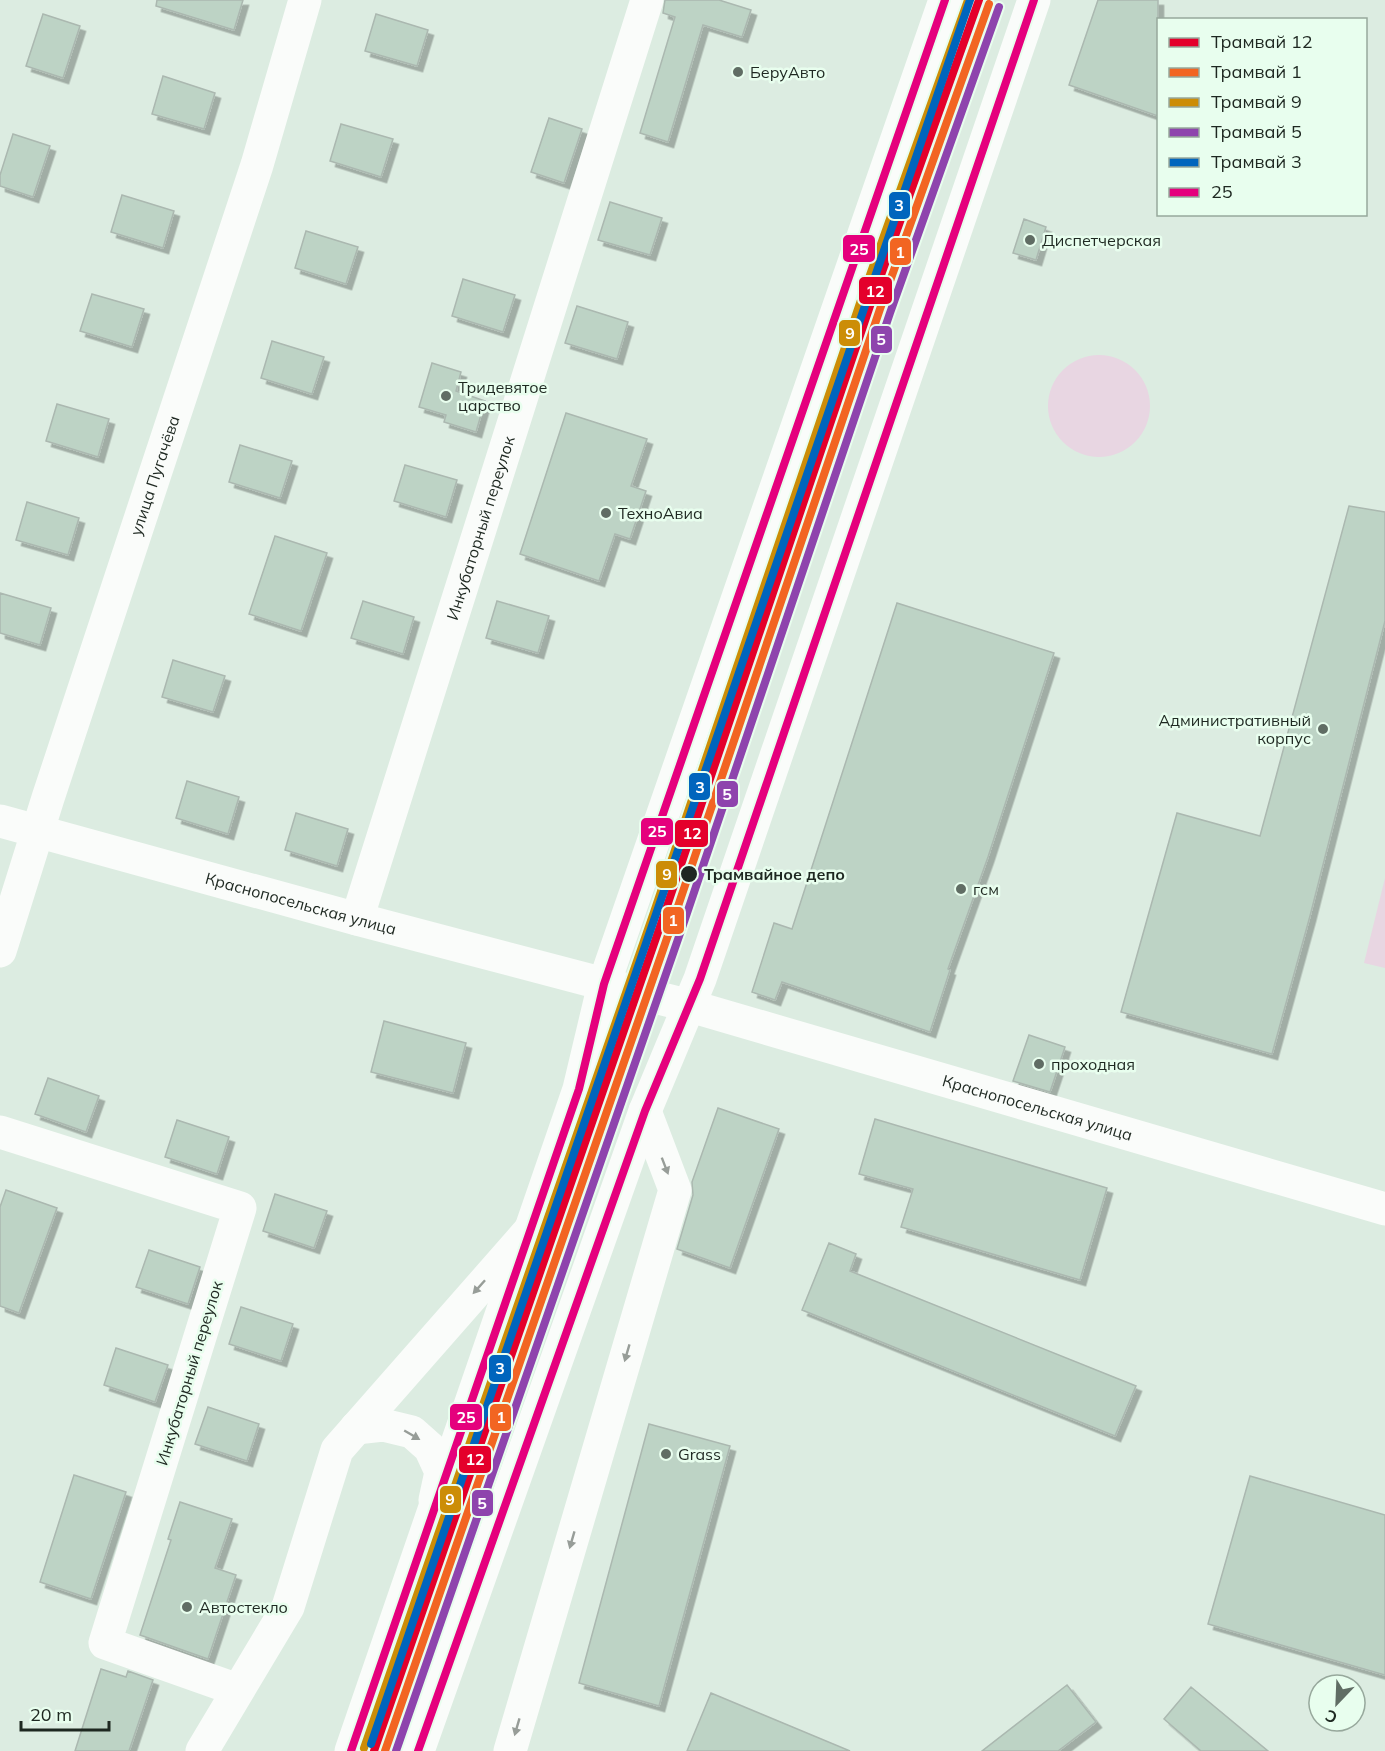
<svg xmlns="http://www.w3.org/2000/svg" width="1385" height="1751" viewBox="0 0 1385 1751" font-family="Mulish,sans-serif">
<defs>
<filter id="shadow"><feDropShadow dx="5.5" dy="5.5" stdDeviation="0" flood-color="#0004"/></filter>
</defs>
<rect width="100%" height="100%" fill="#dcece1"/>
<path fill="#e8d6e2" d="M1048 406a51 51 0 1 1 102 0a51 51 0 1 1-102 0Z
M1385 878V968L1364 963Z"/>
<path fill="#bdd3c5" stroke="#abb8b0" stroke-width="1.5" filter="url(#shadow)" d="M157 0H243L234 30 156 6Z
M665 0H719L751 10 742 37 703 25 668 142 640 133 675 17 663 13Z
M1098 0H1158V116L1069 85Z
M43 14 80 26 63 78 26 66Z
M376 14 428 30 417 66 365 51Z
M163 76 215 93 204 129 152 114Z
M549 118 582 129 564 183 531 172Z
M341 124 393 139 381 177 330 161Z
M13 134 50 146 33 197 0 186V175Z
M122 195 174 211 163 248 111 232Z
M610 202 662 218 650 255 598 240Z
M1024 219 1046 227 1036 260 1013 253Z
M306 231 358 247 346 284 295 268Z
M463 279 515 295 503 332 452 316Z
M92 294 144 309 132 347 80 331Z
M577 306 628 322 617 359 565 343Z
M272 341 324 357 312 394 261 378Z
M432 363 461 372 456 391 485 401 476 432 444 422 446 415 419 407Z
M57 404 109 419 98 457 46 441Z
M566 413 647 439 631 486 646 491 630 539 615 534 599 581 520 554Z
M240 445 292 461 280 498 229 482Z
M405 465 457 480 446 517 394 501Z
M27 502 79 518 68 555 16 540Z
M1349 506 1385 512V621L1310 916 1272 1054 1121 1012 1177 813 1260 836Z
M275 536 327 553 301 631 249 614Z
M0 593 51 608 40 645 0 633Z
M363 601 414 617 403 654 351 638Z
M497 601 549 616 538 653 486 638Z
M897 603 1054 653 988 857 948 969 950 970 930 1032 782 982 775 1000 752 992 774 923 792 929Z
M173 660 225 676 213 712 162 697Z
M187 781 239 797 228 834 176 818Z
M296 813 348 829 337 866 285 850Z
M384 1021 466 1043 453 1093 371 1072Z
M1029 1035 1065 1047 1050 1092 1013 1081Z
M48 1078 99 1096 86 1132 35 1114Z
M718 1108 779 1129 730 1268 677 1249 693 1195 692 1182Z
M875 1119 1107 1188 1080 1280 901 1227 913 1189 859 1174Z
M177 1120 229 1137 217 1174 165 1157Z
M6 1190 57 1208 19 1313 0 1306V1207Z
M275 1194 327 1211 314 1248 263 1231Z
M829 1243 856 1254 850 1271 1136 1386 1115 1436 802 1310Z
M149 1250 200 1267 188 1304 136 1287Z
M241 1307 293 1324 281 1361 229 1344Z
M116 1348 168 1365 155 1402 104 1385Z
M208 1407 259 1424 247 1461 195 1444Z
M649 1424 730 1446 659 1706 579 1683Z
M74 1475 126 1492 91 1599 40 1582Z
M1250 1476 1385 1515V1675L1208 1624Z
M180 1502 232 1519 215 1568 236 1575 208 1659 140 1635 171 1540 168 1539Z
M101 1669 126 1677 128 1671 153 1680 129 1751H75Z
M1067 1685 1096 1722 1058 1751H982Z
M1191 1687 1268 1751H1201L1164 1719Z
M711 1693 850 1751H687Z"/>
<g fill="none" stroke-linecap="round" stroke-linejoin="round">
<g stroke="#fafcfa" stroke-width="33">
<path id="s1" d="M0 821 357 919 604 984"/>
<path id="s2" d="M357 919 647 0"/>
<path id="s3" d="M0 951 48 798 257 165 305 0"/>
<path id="s4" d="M690 1006 1385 1209"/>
<path d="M0 1132 240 1208 105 1643 238 1690"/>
<path d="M356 1428 383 1425 412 1432 430 1448 441 1472 435 1500"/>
<path d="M202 1751 288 1607 337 1450 532 1228"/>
<path d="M510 1751 675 1190 645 1111"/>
</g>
<path stroke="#fafcfa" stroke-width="33" d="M604 984 690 1006
M351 1751 579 1089 604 984 945 0
M418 1751 645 1111 700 979 1034 0"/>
<defs>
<path id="bus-1" d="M351 1751 579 1089 604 984 945 0
M418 1751 645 1111 700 979 1034 0"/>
</defs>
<use href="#bus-1" stroke="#e8feee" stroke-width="12"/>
<use href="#bus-1" stroke="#e5007d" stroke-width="8"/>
<defs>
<path id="tram-1" d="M374 1751 664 915 870 306 979 0"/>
<path id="tram-2" d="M385 1751 674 918 880 309 989 4"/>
<path id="tram-3" d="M364 1748 654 912 860 303 968 0"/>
<path id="tram-4" d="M396 1751 684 922 890 313 999 7"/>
<path id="tram-5" d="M371 1744 970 0"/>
</defs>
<use href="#tram-1" stroke="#e8feee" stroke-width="12"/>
<use href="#tram-2" stroke="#e8feee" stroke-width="12"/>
<use href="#tram-3" stroke="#e8feee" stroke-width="12"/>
<use href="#tram-4" stroke="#e8feee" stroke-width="12"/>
<use href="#tram-5" stroke="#e8feee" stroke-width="12"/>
<use href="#tram-1" stroke="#e4002b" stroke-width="8"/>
<use href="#tram-2" stroke="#f26522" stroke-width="8"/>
<use href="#tram-3" stroke="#cc8d07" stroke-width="8"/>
<use href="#tram-4" stroke="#8e44ad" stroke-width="8"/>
<use href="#tram-5" stroke="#0065bd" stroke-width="8"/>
</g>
<defs><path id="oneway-solid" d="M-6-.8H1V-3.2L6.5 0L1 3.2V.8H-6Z" transform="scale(1.5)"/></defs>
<g fill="#979d98">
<use href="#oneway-solid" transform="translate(665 1166) rotate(69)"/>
<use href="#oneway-solid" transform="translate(479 1287) rotate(132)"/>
<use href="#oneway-solid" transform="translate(627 1353) rotate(106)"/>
<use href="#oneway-solid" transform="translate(412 1435) rotate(30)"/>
<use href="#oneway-solid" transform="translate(572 1540) rotate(106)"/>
<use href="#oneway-solid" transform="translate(517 1727) rotate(106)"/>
</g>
<g fill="#606d64" stroke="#e8feee" stroke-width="2">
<circle cx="738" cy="72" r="6"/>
<circle cx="1030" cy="240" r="6"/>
<circle cx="446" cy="396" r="6"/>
<circle cx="606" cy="513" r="6"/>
<circle cx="1323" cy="729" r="6"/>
<circle cx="961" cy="889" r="6"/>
<circle cx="1039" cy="1064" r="6"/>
<circle cx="666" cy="1454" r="6"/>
<circle cx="187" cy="1607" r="6"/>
</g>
<circle fill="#1e2821" stroke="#e8feee" stroke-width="2" cx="689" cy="874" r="9"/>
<g text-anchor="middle" stroke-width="5" stroke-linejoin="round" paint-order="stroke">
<g font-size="16" fill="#1e2821" stroke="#e8feee" text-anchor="start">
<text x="750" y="78">БеруАвто</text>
<text x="1042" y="246">Диспетчерская</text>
<text x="458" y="393">Тридевятое<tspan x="458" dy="18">царство</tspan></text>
<text x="618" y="519">ТехноАвиа</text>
<text x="1311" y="726" text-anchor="end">Административный<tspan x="1311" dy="18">корпус</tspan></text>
<text x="973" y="895">гсм</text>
<text x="1051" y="1070">проходная</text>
<text x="678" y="1460">Grass</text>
<text x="199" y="1613">Автостекло</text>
</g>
<g font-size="16" fill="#1e2821" stroke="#e8feee">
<text dy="6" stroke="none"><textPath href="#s3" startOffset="500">улица Пугачёва</textPath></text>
<text dy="6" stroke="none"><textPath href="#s2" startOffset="410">Инкубаторный переулок</textPath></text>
<text dy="6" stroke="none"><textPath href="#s1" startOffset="312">Краснопосельская улица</textPath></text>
<text dy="6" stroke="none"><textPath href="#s4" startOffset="362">Краснопосельская улица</textPath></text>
<text transform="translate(189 1373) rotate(-73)" y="6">Инкубаторный переулок</text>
</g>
<g font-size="16" font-weight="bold" fill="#1e2821" stroke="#e8feee" text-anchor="start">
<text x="704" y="880">Трамвайное депо</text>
</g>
</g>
<g stroke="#e8feee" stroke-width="2">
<rect x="888" y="191" width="23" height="29" rx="6" fill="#0065bd"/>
<rect x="842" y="234" width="34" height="29" rx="6" fill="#e5007d"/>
<rect x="889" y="237" width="23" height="29" rx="6" fill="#f26522"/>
<rect x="858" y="276" width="35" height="29" rx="6" fill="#e4002b"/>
<rect x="838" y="319" width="23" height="28" rx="6" fill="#cc8d07"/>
<rect x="870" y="325" width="23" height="29" rx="6" fill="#8e44ad"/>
<rect x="688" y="772" width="23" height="29" rx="6" fill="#0065bd"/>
<rect x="716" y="780" width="23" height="28" rx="6" fill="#8e44ad"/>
<rect x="640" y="817" width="34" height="29" rx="6" fill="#e5007d"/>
<rect x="674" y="819" width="35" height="29" rx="6" fill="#e4002b"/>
<rect x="655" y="860" width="23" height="29" rx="6" fill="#cc8d07"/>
<rect x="662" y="906" width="23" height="29" rx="6" fill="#f26522"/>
<rect x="488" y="1354" width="24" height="29" rx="6" fill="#0065bd"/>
<rect x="449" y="1403" width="34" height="28" rx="6" fill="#e5007d"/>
<rect x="489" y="1403" width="23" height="29" rx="6" fill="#f26522"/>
<rect x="458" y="1445" width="34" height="29" rx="6" fill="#e4002b"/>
<rect x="439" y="1485" width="23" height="29" rx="6" fill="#cc8d07"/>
<rect x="471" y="1489" width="23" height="28" rx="6" fill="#8e44ad"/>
</g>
<g font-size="16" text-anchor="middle" font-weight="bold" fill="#fff">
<text x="899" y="211">3</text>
<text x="859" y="255">25</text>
<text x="900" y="258">1</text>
<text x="875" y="297">12</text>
<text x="850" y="339">9</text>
<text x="881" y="345">5</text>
<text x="700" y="793">3</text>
<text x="727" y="800">5</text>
<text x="657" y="837">25</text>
<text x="692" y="839">12</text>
<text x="667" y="880">9</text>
<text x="673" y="926">1</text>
<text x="500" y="1374">3</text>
<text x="466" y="1423">25</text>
<text x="501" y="1423">1</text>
<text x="475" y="1465">12</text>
<text x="450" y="1505">9</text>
<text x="482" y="1509">5</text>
</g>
<rect x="1157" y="18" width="210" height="198" fill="#e8feee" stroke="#97a89c" stroke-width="1.5"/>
<rect x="1169" y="38" width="30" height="9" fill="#e4002b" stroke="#97a89c" stroke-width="1.5"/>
<text x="1211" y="48" font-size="18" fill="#1e2821">Трамвай 12</text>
<rect x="1169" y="68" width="30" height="9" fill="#f26522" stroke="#97a89c" stroke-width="1.5"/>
<text x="1211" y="78" font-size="18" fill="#1e2821">Трамвай 1</text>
<rect x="1169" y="98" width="30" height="9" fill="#cc8d07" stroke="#97a89c" stroke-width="1.5"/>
<text x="1211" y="108" font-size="18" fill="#1e2821">Трамвай 9</text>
<rect x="1169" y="128" width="30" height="9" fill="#8e44ad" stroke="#97a89c" stroke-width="1.5"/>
<text x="1211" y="138" font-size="18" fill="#1e2821">Трамвай 5</text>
<rect x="1169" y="158" width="30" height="9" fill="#0065bd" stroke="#97a89c" stroke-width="1.5"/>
<text x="1211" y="168" font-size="18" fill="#1e2821">Трамвай 3</text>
<rect x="1169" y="188" width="30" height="9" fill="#e5007d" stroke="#97a89c" stroke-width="1.5"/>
<text x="1211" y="198" font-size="18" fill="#1e2821">25</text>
<g transform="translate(1337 1703) rotate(203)"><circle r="28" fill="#e8feee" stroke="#97a89c" stroke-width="1.5"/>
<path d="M0-4.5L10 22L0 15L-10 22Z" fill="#606d64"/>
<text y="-9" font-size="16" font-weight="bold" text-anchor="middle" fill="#1e2821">С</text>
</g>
<path d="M21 1721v9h88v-9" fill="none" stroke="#1e2821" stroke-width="3"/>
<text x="30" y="1721" font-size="18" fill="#1e2821" stroke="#e8feee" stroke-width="4.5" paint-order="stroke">20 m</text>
</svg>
